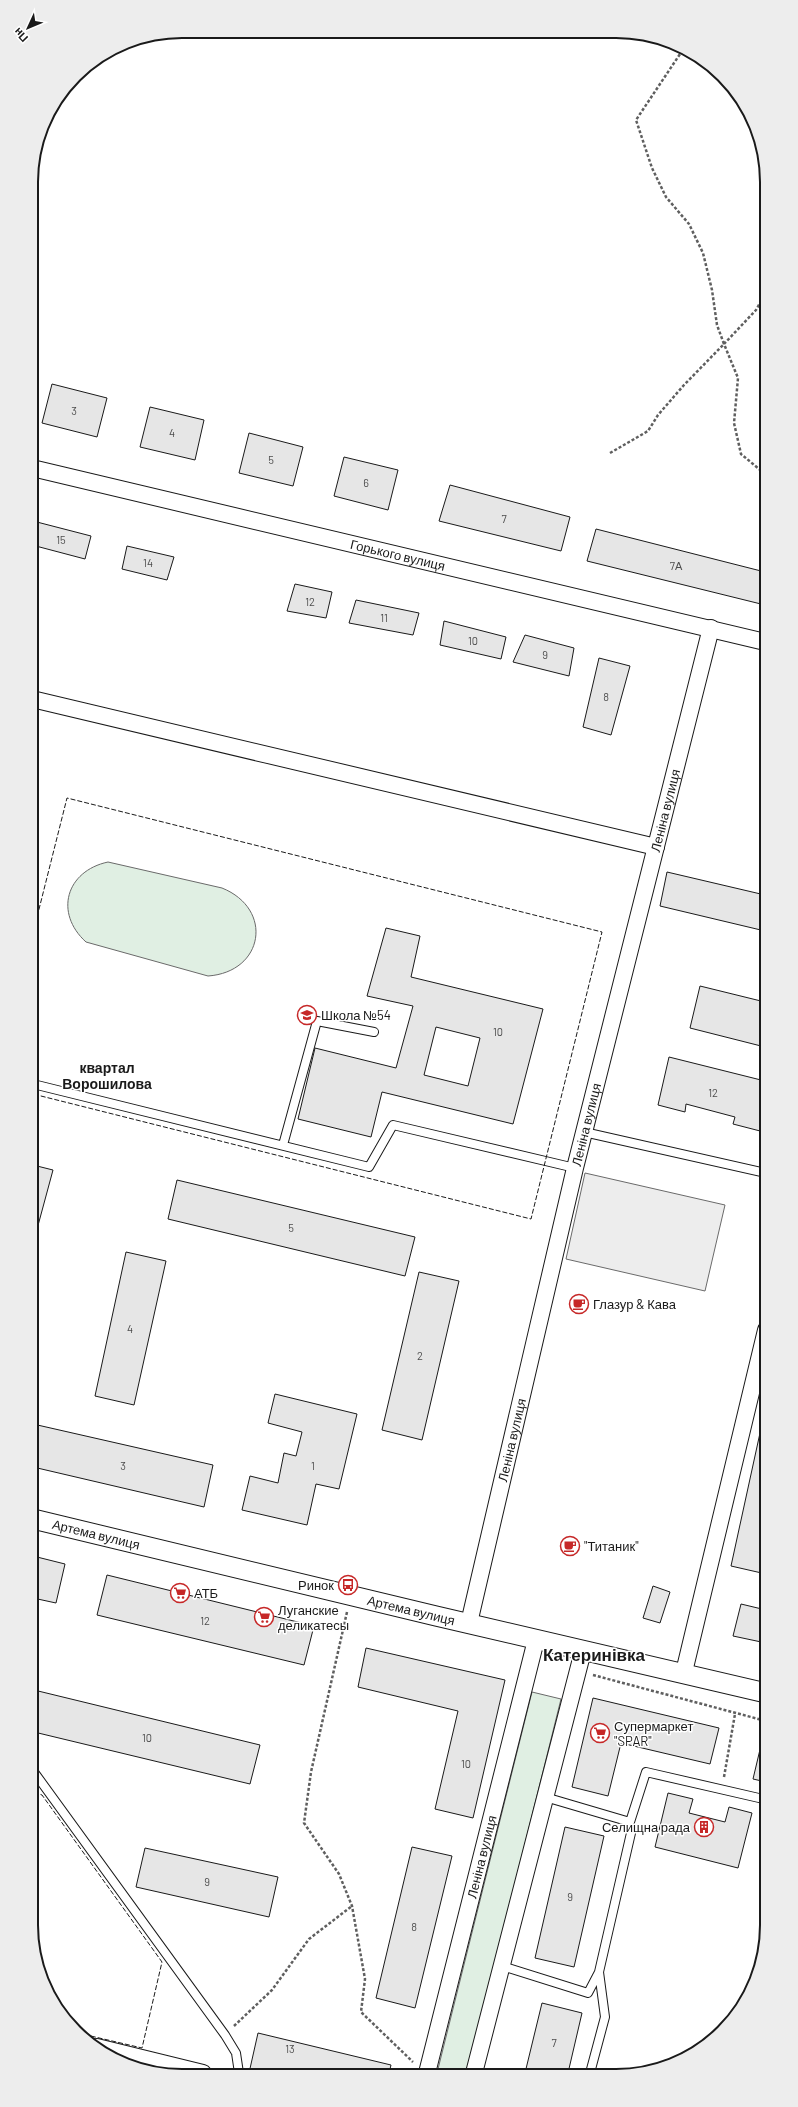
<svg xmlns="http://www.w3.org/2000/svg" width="798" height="2107" viewBox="0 0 798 2107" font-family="Barlow,sans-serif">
<rect width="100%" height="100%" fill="#fff"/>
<path fill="#e0efe3" stroke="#6a6a6a" d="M108 862 222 888C274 909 264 972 208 976L86 942C54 913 66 871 108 862Z
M532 1692 561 1699 468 2073H437Z"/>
<path fill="#ededed" stroke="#6a6a6a" d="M585 1173 725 1205 705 1291 566 1259Z"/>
<path fill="#e6e6e6" stroke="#1a1a1a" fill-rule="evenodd" d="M52 384 107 398 97 437 42 423Z
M150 407 204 420 195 460 140 447Z
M249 433 303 447 293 486 239 473Z
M344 457 398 470 388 510 334 496Z
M450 485 570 517 561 551 439 521Z
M33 521 91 536 85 559 32 545Z
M596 529 765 572V605L587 561Z
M127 546 174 557 167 580 122 569Z
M295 584 332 592 326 618 287 611Z
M356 600 419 613 413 635 349 623Z
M444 621 506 637 501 659 440 645Z
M525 635 574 648 569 676 513 662Z
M599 658 630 666 611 735 583 727Z
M667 872 765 895V931L660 906Z
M386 928 420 936 411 977 543 1009 513 1124 382 1092 371 1137 298 1119 315 1048 396 1068 413 1006 367 996ZM436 1027 480 1038 468 1086 424 1075Z
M700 986 765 1002V1047L690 1028Z
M669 1057 765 1081 764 1132 733 1124 735 1117 686 1104 685 1112 658 1105Z
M33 1165 53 1170 33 1244Z
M177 1180 415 1237 405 1276 168 1219Z
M126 1252 166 1261 134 1405 95 1396Z
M419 1272 459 1281 422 1440 382 1430Z
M275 1394 357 1414 339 1489 316 1484 307 1525 242 1510 250 1476 278 1483 284 1453 296 1456 302 1432 268 1423Z
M765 1410H766V1574L731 1566Z
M33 1424 213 1465 204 1507 33 1467Z
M33 1556 65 1564 56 1603 33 1598Z
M107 1575 314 1626 304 1665 97 1615Z
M653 1586 670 1592 660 1623 643 1618Z
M741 1604 766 1610V1643L733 1636Z
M366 1648 505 1680 473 1818 435 1809 458 1711 358 1687Z
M34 1690 260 1745 250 1784 34 1732Z
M593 1698 719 1728 710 1764 621 1743 608 1796 572 1787Z
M762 1741 766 1742V1782L753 1779Z
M668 1793 693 1799 689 1813 725 1822 729 1807 752 1813 738 1868 655 1847Z
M565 1827 604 1836 574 1967 535 1958Z
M412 1847 452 1856 415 2008 376 1998Z
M145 1848 278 1877 269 1917 136 1887Z
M542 2003 582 2013 568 2073H525Z
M258 2033 391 2065 389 2073H249Z"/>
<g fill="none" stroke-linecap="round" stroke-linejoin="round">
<defs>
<path id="service" d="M33 1084 369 1167 393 1125 575 1168
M584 1132 766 1173
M283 1145 317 1021 374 1032
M34 1772 225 2035 236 2053 239 2073
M545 1797 630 1822 646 1772 759 1798
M502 1966 588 1993 599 1972
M590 2073 605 2017 599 1972 631 1833"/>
<g id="minor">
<path id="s1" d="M32 468 765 642"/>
<path d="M32 699 656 847"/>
<path id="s2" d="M469 1623 575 1168 711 628"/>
<path d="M684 1672 766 1330"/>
<path d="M97 2047 203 2073"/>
<path id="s3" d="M427 2073 536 1640"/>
<path d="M474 2073 583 1651"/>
</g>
<g id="tertiary">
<path id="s4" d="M33 1519 436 1616 766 1693"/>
</g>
</defs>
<use href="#service" stroke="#1a1a1a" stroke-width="10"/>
<use href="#minor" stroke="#1a1a1a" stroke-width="18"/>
<use href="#tertiary" stroke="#1a1a1a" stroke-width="21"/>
<path stroke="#5f5f5f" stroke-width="2.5" stroke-dasharray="3 2" stroke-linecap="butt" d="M764 296 756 310 724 344 738 378 734 423 741 454 765 474
M610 453 648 431 658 415 684 385 724 344 717 325 712 290 703 253 689 224 666 197 652 168 636 120 684 48
M347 1612 311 1772 304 1823 339 1874 352 1906 365 1979 361 2012 413 2062
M593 1675 766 1721
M724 1777 735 1714
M234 2026 272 1990 309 1939 352 1906"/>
<use href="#service" stroke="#fff" stroke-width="8"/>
<use href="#minor" stroke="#fff" stroke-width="16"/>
<use href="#tertiary" stroke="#fff" stroke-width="19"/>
<path stroke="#1a1a1a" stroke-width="1" stroke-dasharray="5 2" stroke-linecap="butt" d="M32 937 67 798 602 932 531 1219 33 1094
M34 1792 42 1795 162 1962 142 2048 78 2033"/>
</g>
<defs>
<symbol id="school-ring" viewBox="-11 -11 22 22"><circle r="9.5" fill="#fff" stroke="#c62828" stroke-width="1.5"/><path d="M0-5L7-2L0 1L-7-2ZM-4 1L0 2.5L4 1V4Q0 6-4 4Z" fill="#c62828"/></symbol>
<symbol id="cafe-ring" viewBox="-11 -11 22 22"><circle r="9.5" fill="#fff" stroke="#c62828" stroke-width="1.5"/><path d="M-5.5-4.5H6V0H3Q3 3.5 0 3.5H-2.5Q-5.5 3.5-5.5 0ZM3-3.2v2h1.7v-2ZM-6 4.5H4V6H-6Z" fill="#c62828"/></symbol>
<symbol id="bus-ring" viewBox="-11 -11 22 22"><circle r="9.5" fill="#fff" stroke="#c62828" stroke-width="1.5"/><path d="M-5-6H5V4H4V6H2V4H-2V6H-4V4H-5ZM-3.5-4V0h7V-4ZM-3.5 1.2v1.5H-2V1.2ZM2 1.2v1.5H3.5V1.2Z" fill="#c62828"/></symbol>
<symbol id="supermarket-ring" viewBox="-11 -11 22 22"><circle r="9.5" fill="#fff" stroke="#c62828" stroke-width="1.5"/><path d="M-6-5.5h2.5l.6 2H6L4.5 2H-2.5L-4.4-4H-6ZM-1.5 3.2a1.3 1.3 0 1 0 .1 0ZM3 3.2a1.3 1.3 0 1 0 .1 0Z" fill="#c62828"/></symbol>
<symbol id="building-ring" viewBox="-11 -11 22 22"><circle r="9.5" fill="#fff" stroke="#c62828" stroke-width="1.5"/><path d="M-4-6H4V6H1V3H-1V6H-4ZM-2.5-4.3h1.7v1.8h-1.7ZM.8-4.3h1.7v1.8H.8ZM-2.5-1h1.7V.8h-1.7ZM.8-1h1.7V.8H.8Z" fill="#c62828"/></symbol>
</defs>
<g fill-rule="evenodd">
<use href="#school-ring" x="296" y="1004" width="22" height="22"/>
<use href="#cafe-ring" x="568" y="1293" width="22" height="22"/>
<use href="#cafe-ring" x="559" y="1535" width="22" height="22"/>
<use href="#bus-ring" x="337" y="1574" width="22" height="22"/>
<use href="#supermarket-ring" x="169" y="1582" width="22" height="22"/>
<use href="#supermarket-ring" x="253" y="1606" width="22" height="22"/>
<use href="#supermarket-ring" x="589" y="1722" width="22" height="22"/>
<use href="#building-ring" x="693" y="1816" width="22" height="22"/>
</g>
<g text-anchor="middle" stroke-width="3" stroke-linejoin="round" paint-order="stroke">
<g font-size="11" fill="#4d4d4d">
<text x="74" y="415">3</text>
<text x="172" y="437">4</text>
<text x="271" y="464">5</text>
<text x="366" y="487">6</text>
<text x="504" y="523">7</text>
<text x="61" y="544">15</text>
<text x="148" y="567">14</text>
<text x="676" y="570">7А</text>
<text x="310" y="606">12</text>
<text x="384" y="622">11</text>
<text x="473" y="645">10</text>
<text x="545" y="659">9</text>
<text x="606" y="701">8</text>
<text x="498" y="1036">10</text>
<text x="713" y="1097">12</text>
<text x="291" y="1232">5</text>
<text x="130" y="1333">4</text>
<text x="420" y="1360">2</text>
<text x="123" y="1470">3</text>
<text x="313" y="1470">1</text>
<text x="205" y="1625">12</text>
<text x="147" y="1742">10</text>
<text x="466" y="1768">10</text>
<text x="207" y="1886">9</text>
<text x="570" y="1901">9</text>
<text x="414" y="1931">8</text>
<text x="554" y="2047">7</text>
<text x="290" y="2053">13</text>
</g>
<g font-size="13" fill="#1a1a1a" stroke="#fff">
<text dy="5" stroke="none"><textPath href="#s1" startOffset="376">Горького вулиця</textPath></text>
<text dy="5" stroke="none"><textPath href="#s2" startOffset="836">Леніна вулиця</textPath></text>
<text dy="5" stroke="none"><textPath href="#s2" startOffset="512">Леніна вулиця</textPath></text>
<text dy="5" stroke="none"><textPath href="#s2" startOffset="188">Леніна вулиця</textPath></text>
<text dy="5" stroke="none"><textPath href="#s4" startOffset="65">Артема вулиця</textPath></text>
<text dy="5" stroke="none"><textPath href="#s4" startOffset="389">Артема вулиця</textPath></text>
<text dy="5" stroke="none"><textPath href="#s3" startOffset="223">Леніна вулиця</textPath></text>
</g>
<g font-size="13" fill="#1a1a1a" stroke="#fff" text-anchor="start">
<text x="321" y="1020">Школа №54</text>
<text x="593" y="1309">Глазур &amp; Кава</text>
<text x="584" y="1551">"Титаник"</text>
<text x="334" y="1590" text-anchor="end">Ринок</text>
<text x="194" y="1598">АТБ</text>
<text x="278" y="1615">Луганские<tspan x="278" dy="15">деликатесы</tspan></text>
<text x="614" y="1731">Супермаркет<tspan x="614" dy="15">"SPAR"</tspan></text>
<text x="690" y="1832" text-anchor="end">Селищна рада</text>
</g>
<g font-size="14" font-weight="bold" fill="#1a1a1a" stroke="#fff">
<text x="107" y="1073">квартал<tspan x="107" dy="16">Ворошилова</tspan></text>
</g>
<g font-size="17" font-weight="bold" fill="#1a1a1a" stroke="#fff">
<text x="594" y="1661">Катеринівка</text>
</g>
</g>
<path d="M0 0H798V2107H0ZM182 38H616A144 144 0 0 1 760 182V1925A144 144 0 0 1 616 2069H182A144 144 0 0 1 38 1925V182A144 144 0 0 1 182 38Z" fill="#ededed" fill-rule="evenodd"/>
<path fill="none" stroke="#1a1a1a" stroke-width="2" d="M182 38H616A144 144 0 0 1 760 182V1925A144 144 0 0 1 616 2069H182A144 144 0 0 1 38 1925V182A144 144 0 0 1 182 38Z"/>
<g transform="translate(28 28) rotate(226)" stroke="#ffffff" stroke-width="3" paint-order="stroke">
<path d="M0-3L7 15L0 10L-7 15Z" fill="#1a1a1a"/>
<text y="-6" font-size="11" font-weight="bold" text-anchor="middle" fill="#1a1a1a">Пн</text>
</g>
</svg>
